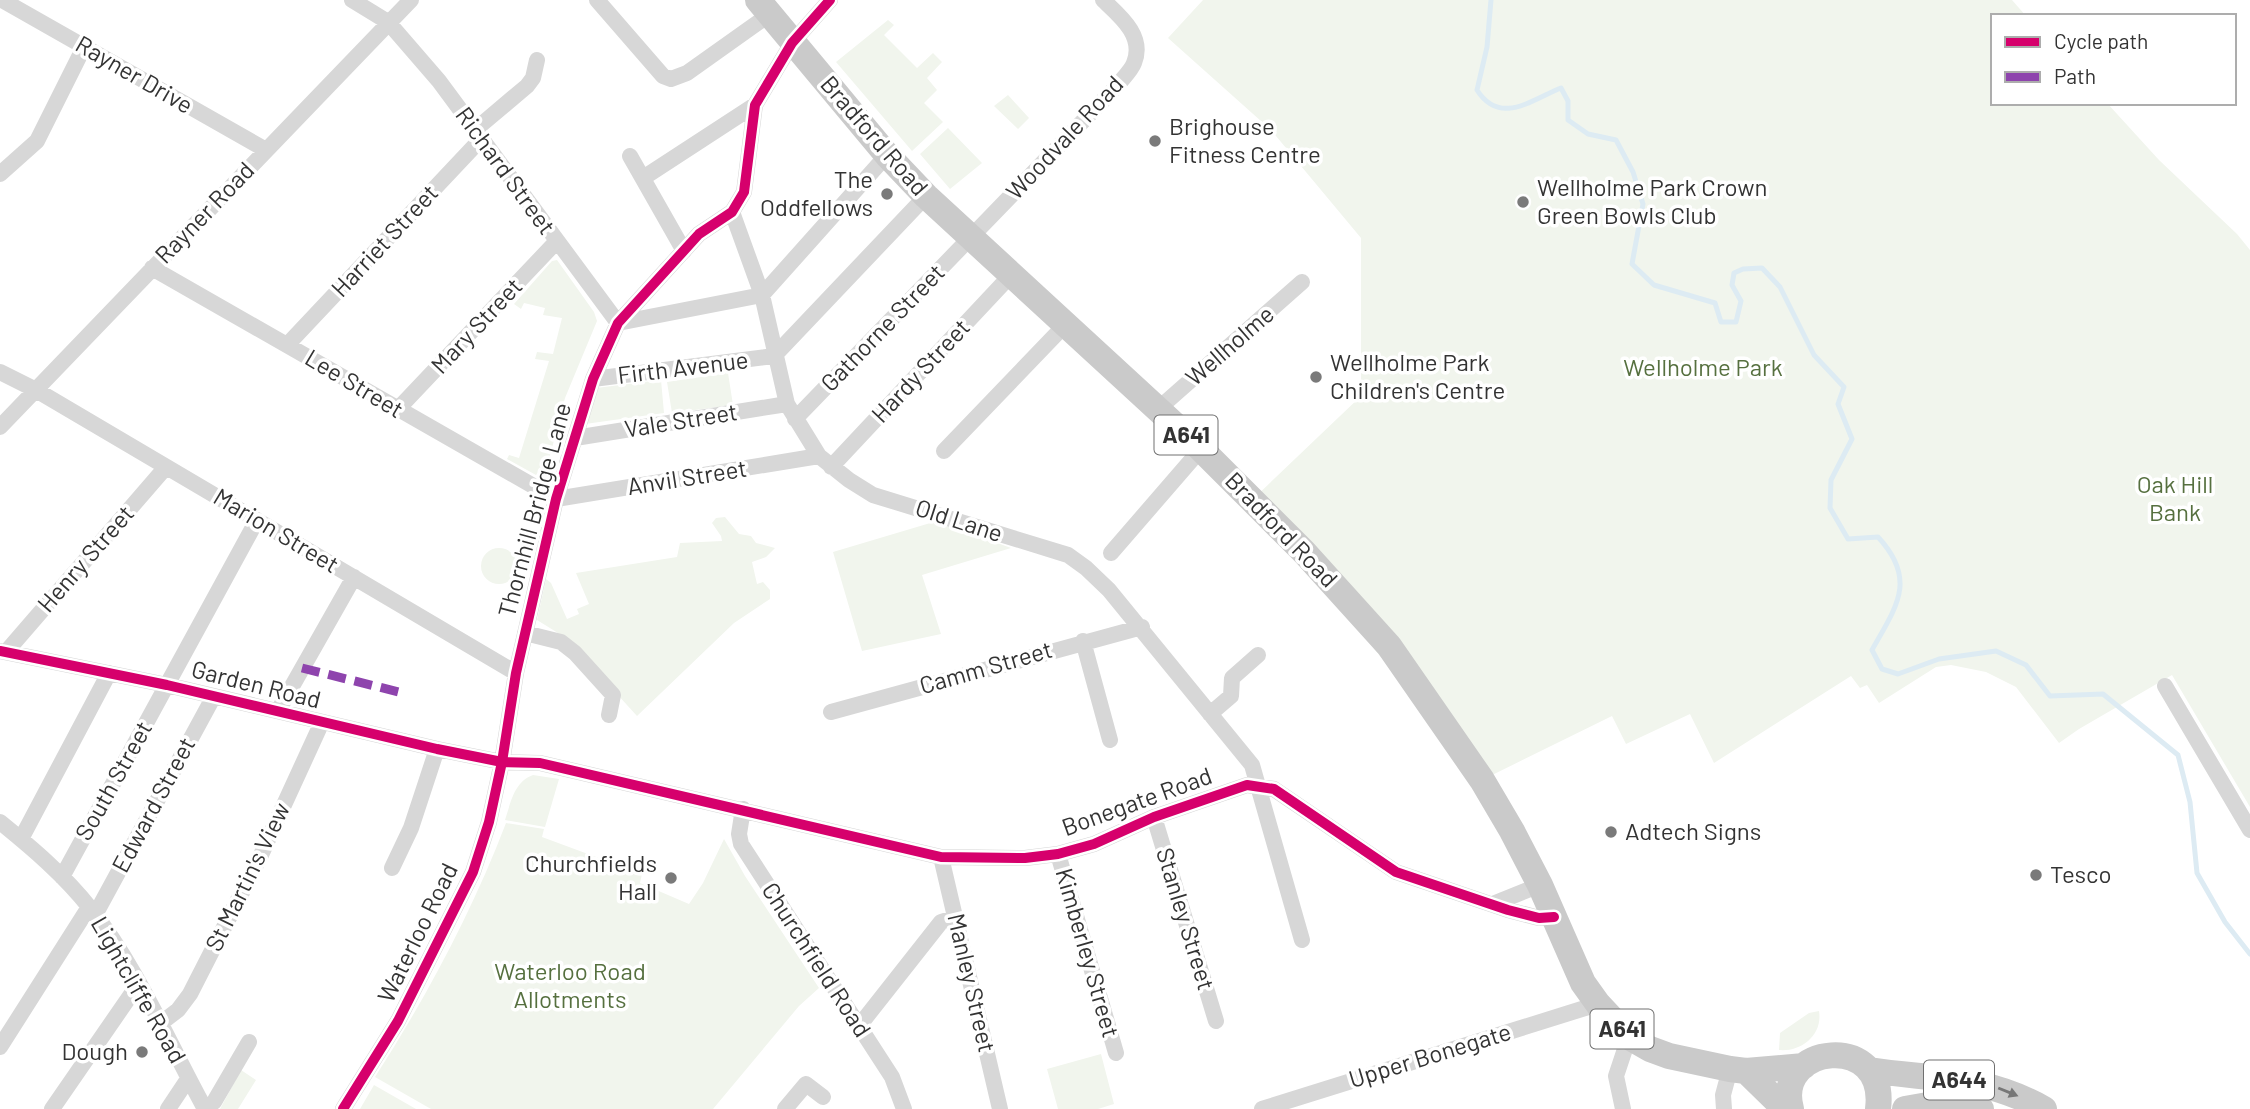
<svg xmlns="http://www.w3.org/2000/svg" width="2250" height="1109" viewBox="0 0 2250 1109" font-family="Barlow,sans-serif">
<rect width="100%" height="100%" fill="#fff"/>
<path fill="#f1f5ed" d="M1203 0H2012L2026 16H1993V103H2107L2159 160 2237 234 2250 250V807L2172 675 2079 729 2059 743 2016 687 1986 672 1951 665 1936 667 1879 703 1867 685 1860 688 1851 676 1714 763 1690 714 1626 744 1612 716 1482 780 1252 500 1361 396V238L1271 130 1168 38Z
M888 20 894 25 884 35 917 68 933 53 942 62 927 78 937 90 924 103 943 122 912 151 836 62Z
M1008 95 1029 118 1018 129 994 106Z
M948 128 982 163 950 189 920 154Z
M557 260 594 312 597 321 565 398 546 471 536 475 507 459 509 455 519 458 549 361 535 359 537 352 553 354 562 318 543 315 545 308 524 303 521 309 514 304 552 261Z
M728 373 733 405 672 413 667 382Z
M661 380 664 413 585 424 596 388Z
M725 517 739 534 751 536 756 543 775 548 766 557 752 562 757 584 763 582 770 590V599L734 623 637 716 566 638 537 620 546 579 551 583 567 619 579 614 577 609 589 604 576 573 677 557 680 543 722 541 721 536 712 523 716 518Z
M937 521 1011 548 922 575 941 634 862 651 833 552Z
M481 566a18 18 0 1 1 36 0a18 18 0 1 1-36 0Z
M533 775 559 779 545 827 505 820C511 802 514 782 533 775Z
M506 823 544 829 542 837 642 874 640 883 689 904 703 883 724 839 745 876 819 988 799 1006 713 1109H431L375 1077C427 996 472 912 506 823Z
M1819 1011C1823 1035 1801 1052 1779 1050L1780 1033 1809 1013Z
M1101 1054 1114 1104 1098 1109H1058L1047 1069Z
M241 1070 256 1080 238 1109H220Z
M374 1085 416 1109H360Z"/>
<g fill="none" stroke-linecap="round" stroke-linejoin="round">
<path stroke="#ddebf3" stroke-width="5" d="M1491 0 1487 47 1477 90C1500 126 1531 100 1561 88L1568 101V120L1588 134 1616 140 1633 172 1643 204 1632 264 1654 285 1715 303 1721 322H1736L1741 301 1732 285 1734 273 1743 269 1762 268 1780 287 1814 355 1844 387 1838 404 1852 439 1831 480 1830 508 1848 539 1878 537C1918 580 1896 607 1872 650L1882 669 1898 674 1939 659 1996 651 2026 665 2050 696 2103 694 2178 755 2190 802 2197 873 2225 922 2250 954"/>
<path stroke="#d7d7d7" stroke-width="16" d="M2 0 266 150
M352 0 388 22 439 81 618 323 762 295 887 155
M597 0 663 76 671 79 687 73 770 14
M476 129 527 86 533 78 537 60
M630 156 684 251
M0 174 37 141 84 47
M643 178 755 105
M732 212 762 295 787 404 819 456 849 480 873 495 1068 555 1086 568 1109 590 1252 765 1302 940
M152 268 556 499 819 456
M288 344 482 138
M0 372 36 390 516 673
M593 379 774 356 926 196
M397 410 556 242
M1157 410 1302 282
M795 419 1117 86C1122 79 1131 71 1134 63 1145 36 1120 16 1103 0
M0 427 411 0
M575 438 787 404
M944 451 1065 325
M831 467 1011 275
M1111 553 1201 449
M525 633 561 642 575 653 613 695 609 715
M1083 641 1110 740
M0 651 167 685 437 749 502 762 540 763 941 857 1025 858 1058 854 1094 844 1154 817 1247 785 1274 789 1396 872 1508 910 1539 918 1554 917
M6 652 166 467
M2165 686 2250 830
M278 711 354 577
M831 712 1142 627
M1210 714 1231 696 1232 678 1258 655
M743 809 739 834 741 844 892 1077 904 1109
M1154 817 1216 1021
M0 822C32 848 64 875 90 908 138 968 168 1042 205 1109
M21 839 109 673
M1058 854 1116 1053
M941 857 1000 1109
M392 868 411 828 437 749
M62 877 257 520
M1493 904 1540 885
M95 915 214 696
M161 1023 178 1010 190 994 261 855 322 722
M859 1026 941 922 956 917
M0 1047 89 907
M204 1108 214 1102 249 1042
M52 1109 139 983
M168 1109 188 1079
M343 1109 398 1021 473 872 489 822 502 762 516 673 556 499 593 379 618 323 699 234 732 212 744 192 755 105 792 43 830 0
M785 1109 806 1084 823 1097
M1262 1109 1598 1004
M1623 1109 1616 1076 1629 1037
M1724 1109 1723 1095 1730 1069"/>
<path stroke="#cacaca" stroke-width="26" d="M758 0 887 155 926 196 1201 449 1304 552 1389 646 1482 780 1512 831 1540 885 1583 983 1598 1004 1629 1037 1650 1049 1669 1056 1730 1069 1746 1071 1804 1066
M1869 1070C1935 1080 1983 1075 2044 1109
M1746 1071 1785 1109
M1791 1109C1773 1044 1888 1031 1878 1109
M1905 1109 1939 1103 1981 1109"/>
<path stroke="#8e44ad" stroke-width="9" stroke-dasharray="18 9" stroke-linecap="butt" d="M302 668 399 692"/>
<defs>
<path id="cycleway" d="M0 651 167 685 437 749 502 762 540 763 941 857 1025 858 1058 854 1094 844 1154 817 1247 785 1274 789 1396 872 1508 910 1539 918 1554 917
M343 1109 398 1021 473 872 489 822 502 762 516 673 556 499 593 379 618 323 699 234 732 212 744 192 755 105 792 43 830 0"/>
</defs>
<use href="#cycleway" stroke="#fff" stroke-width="15"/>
<use href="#cycleway" stroke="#d6006c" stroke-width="10"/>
</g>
<defs><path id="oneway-solid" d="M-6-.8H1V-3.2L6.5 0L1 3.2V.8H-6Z" transform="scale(1.75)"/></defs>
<use fill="#777" href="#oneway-solid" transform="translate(2008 1092) rotate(22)"/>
<g fill="#7a7a7a" stroke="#fff" stroke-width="2.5">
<circle cx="1155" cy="141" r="7"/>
<circle cx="887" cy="194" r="7"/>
<circle cx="1523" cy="202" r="7"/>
<circle cx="1316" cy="377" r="7"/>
<circle cx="1611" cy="832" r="7"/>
<circle cx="2036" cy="875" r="7"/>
<circle cx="671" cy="878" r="7"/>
<circle cx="142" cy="1052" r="7"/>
</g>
<g text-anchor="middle" stroke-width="7" stroke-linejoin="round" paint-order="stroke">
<g fill="#fff" stroke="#707070" stroke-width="2">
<rect x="1154.5" y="415.5" width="63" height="39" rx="5"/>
<rect x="1590.5" y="1009.5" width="63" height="39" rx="5"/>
<rect x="1924" y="1060.5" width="70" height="39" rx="5"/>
</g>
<g font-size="23" font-weight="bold" fill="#333">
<text x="1186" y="443">A641</text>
<text x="1622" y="1037">A641</text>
<text x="1959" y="1088">A644</text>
</g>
<g font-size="24" fill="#333" stroke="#fff">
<text transform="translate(134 75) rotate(30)" y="8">Rayner Drive</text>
<text transform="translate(874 136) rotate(49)" y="8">Bradford Road</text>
<text transform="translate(1065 138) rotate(-47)" y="8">Woodvale Road</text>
<text transform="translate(505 171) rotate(54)" y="8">Richard Street</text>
<text transform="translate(205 213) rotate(-46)" y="8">Rayner Road</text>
<text transform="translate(385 241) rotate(-47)" y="8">Harriet Street</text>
<text transform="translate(477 326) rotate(-47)" y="8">Mary Street</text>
<text transform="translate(883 328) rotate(-46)" y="8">Gathorne Street</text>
<text transform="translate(1230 346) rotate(-41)" y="8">Wellholme</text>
<text transform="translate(683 368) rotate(-7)" y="8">Firth Avenue</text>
<text transform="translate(921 371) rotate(-47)" y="8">Hardy Street</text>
<text transform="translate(354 384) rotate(31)" y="8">Lee Street</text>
<text transform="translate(681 421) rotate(-9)" y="8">Vale Street</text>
<text transform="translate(687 478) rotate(-9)" y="8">Anvil Street</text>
<text transform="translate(535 510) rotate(-75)" y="8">Thornhill Bridge Lane</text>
<text transform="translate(959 521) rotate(18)" y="8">Old Lane</text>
<text transform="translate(1281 530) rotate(46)" y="8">Bradford Road</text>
<text transform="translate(276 531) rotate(31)" y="8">Marion Street</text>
<text transform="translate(86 559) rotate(-49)" y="8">Henry Street</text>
<text transform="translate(986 668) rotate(-16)" y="8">Camm Street</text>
<text transform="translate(256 685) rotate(14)" y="8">Garden Road</text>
<text transform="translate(114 781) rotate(-61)" y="8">South Street</text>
<text transform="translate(1137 802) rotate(-20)" y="8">Bonegate Road</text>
<text transform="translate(154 805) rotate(-62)" y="8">Edward Street</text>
<text transform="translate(248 877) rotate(-64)" y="8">St Martin's View</text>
<text transform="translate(1185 919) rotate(73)" y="8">Stanley Street</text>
<text transform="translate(418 933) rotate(-64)" y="8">Waterloo Road</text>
<text transform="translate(1087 953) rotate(74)" y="8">Kimberley Street</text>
<text transform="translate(816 960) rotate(57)" y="8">Churchfield Road</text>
<text transform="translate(971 983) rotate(77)" y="8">Manley Street</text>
<text transform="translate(138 990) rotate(60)" y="8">Lightcliffe Road</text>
<text transform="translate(1430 1056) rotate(-17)" y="8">Upper Bonegate</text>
</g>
<g font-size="24" fill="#333" stroke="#fff" text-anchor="start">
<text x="1169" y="135">Brighouse<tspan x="1169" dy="28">Fitness Centre</tspan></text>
<text x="873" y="188" text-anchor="end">The<tspan x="873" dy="28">Oddfellows</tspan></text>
<text x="1537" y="196">Wellholme Park Crown<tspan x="1537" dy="28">Green Bowls Club</tspan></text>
<text x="1330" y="371">Wellholme Park<tspan x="1330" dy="28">Children's Centre</tspan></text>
<text x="1625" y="840">Adtech Signs</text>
<text x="657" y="872" text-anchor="end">Churchfields<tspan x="657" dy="28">Hall</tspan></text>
<text x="2050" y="883">Tesco</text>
<text x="128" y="1060" text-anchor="end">Dough</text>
</g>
<g font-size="24" fill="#56703f" stroke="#fff">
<text x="1703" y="376">Wellholme Park</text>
<text x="2175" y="493">Oak Hill<tspan x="2175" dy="28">Bank</tspan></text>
<text x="570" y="980">Waterloo Road<tspan x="570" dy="28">Allotments</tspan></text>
</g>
</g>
<rect x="1991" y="14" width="245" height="91" fill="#ffffff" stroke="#adadad" stroke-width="2"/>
<rect x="2005" y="37" width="35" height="10" fill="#d6006c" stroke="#adadad" stroke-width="2"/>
<text x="2054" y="49" font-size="21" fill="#333333">Cycle path</text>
<rect x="2005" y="72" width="35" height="10" fill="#8e44ad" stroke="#adadad" stroke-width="2"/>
<text x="2054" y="84" font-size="21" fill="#333333">Path</text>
</svg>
